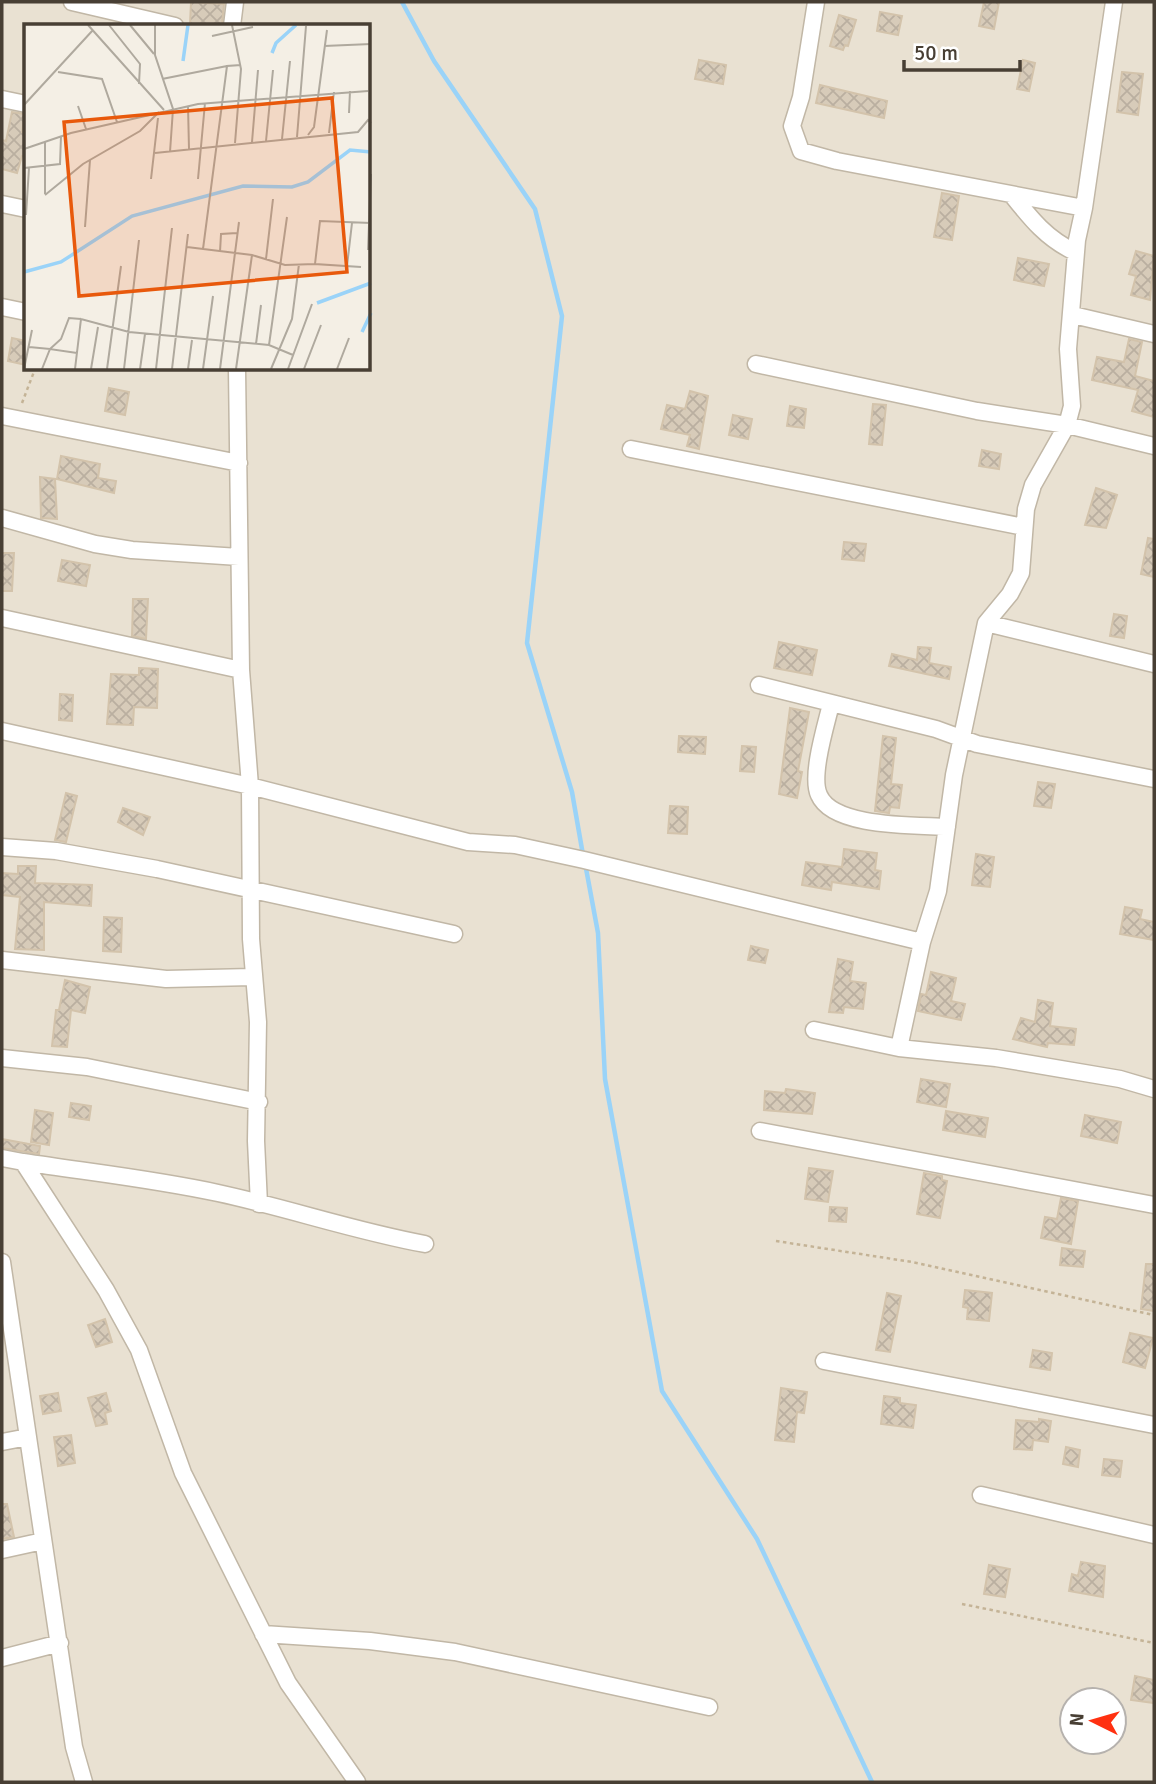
<svg xmlns="http://www.w3.org/2000/svg" width="1156" height="1784" viewBox="0 0 1156 1784" font-family="Signika,sans-serif">
<defs>
<pattern id="building-cross-hatch" width="8" height="8" patternUnits="userSpaceOnUse" patternTransform="scale(1.75)"><rect width="8" height="8" fill="#d7cbb9"/><path d="M0 0l8 8M0 8l8-8" fill="none" stroke="#baafa0"/></pattern>
</defs>
<rect width="100%" height="100%" fill="#f4efe5"/>
<path fill="#e9e1d2" fill-rule="evenodd" d="M2 2H1154V1782H2ZM26 26H369V369H26ZM1072 1700H1114V1742H1072Z"/>
<g fill="none" stroke-linecap="round" stroke-linejoin="round">
<path stroke="#9ad3f8" stroke-width="4.5" d="M402 2 434 61 535 209 562 316 527 643 572 792 583 855
M585 863 598 933 605 1079 662 1391 757 1539 872 1782"/>
</g>
<path fill="url(#building-cross-hatch)" stroke="#d3c3ab" stroke-width="2" d="M191 2 224 4 222 24H190Z
M984 2H999L994 29 979 26Z
M880 12 902 16 898 35 877 31Z
M839 15 856 20 848 46 845 45 843 50 830 46Z
M699 60 726 65 723 84 695 79Z
M1023 60 1035 63 1029 91 1017 89Z
M1122 72 1143 74 1138 115 1117 112Z
M820 85 887 101 884 118 816 103Z
M12 112 25 114 22 132 26 133V156H22L17 173 2 169V140L6 141Z
M942 193 959 196 952 240 934 237Z
M1136 251 1154 256 1150 300 1131 295 1136 276 1129 274Z
M1018 258 1049 264 1044 286 1014 280Z
M12 338 26 341V365L8 361Z
M1129 339 1142 342 1135 376 1154 381V417L1132 411 1138 390 1092 380 1097 357 1124 362Z
M109 388 129 392 125 415 105 411Z
M690 391 708 396 699 449 687 446 690 435 661 429 667 405 685 409Z
M873 404 886 405 882 445 869 444Z
M790 406 806 409 804 428 787 426Z
M733 415 752 419 748 439 729 435Z
M982 450 1001 454 999 469 979 466Z
M61 456 100 464 98 478 116 481 114 493 57 479Z
M40 477 55 479 57 519 41 518Z
M1096 488 1117 495 1106 528 1085 525Z
M1148 538 1154 539V577L1141 574Z
M844 542 866 544 864 561 842 559Z
M2 553H14L12 591H2Z
M62 560 90 565 86 586 58 581Z
M133 599H148L146 639 132 636Z
M1114 614 1127 616 1124 638 1110 636Z
M779 642 817 650 812 675 774 668Z
M918 647 931 648 929 663 951 667 949 679 889 666 892 654 917 660Z
M139 668 158 669 157 708 134 707 133 725 107 724 111 674 139 675Z
M60 694 73 695 72 721 59 720Z
M790 708 809 712 798 771 802 772 797 798 779 794Z
M679 736 706 737 705 754 678 752Z
M883 736 896 738 891 784 902 785 899 808 890 807 889 813 875 811Z
M742 746 756 747 754 772 740 771Z
M1038 782 1055 784 1051 808 1034 806Z
M66 793 77 796 66 842 55 840Z
M670 806 688 807 687 834 668 833Z
M123 808 150 817 143 835 118 822Z
M844 849 877 853 875 870 881 871 879 889 832 882 831 890 802 885 806 862 842 867Z
M976 854 994 857 990 887 972 885Z
M18 866H36L35 883 92 885 91 906 44 902V950L15 949 20 897 2 895V873L18 874Z
M1125 907 1142 910 1140 919 1154 922V940L1120 934Z
M104 917 122 918 121 952 103 951Z
M751 946 768 950 765 963 748 960Z
M838 959 853 962 850 981 866 983 863 1009 844 1007 843 1013 829 1012Z
M931 972 956 978 951 1001 965 1004 961 1020 918 1011 921 994 926 995Z
M65 980 90 987 85 1013 71 1010 67 1047 52 1046 56 1010H59Z
M1038 1000 1053 1003 1050 1026 1076 1029 1074 1045 1048 1043 1047 1047 1013 1039 1021 1018 1035 1022Z
M921 1079 950 1084 946 1107 917 1102Z
M786 1089 815 1093 812 1114 764 1110 765 1091 785 1093Z
M71 1103 91 1106 89 1120 69 1117Z
M35 1110 53 1113 49 1145 31 1142Z
M946 1111 988 1118 985 1137 943 1130Z
M1085 1115 1121 1122 1117 1143 1081 1136Z
M2 1139 40 1146 39 1154 2 1148Z
M809 1168 833 1171 828 1202 805 1199Z
M924 1173 942 1176V1180L947 1181 940 1218 917 1214Z
M1061 1198 1078 1201 1071 1244 1041 1238 1045 1217 1057 1219Z
M830 1207 847 1208 846 1222 829 1221Z
M1062 1248 1085 1251 1083 1267 1060 1265Z
M1146 1264H1154V1311L1141 1309Z
M965 1290 992 1293 989 1321 967 1319 968 1308 963 1307Z
M887 1293 901 1296 890 1352 876 1350Z
M105 1319 112 1342 96 1347 88 1325Z
M1130 1333 1153 1338 1145 1368 1123 1362Z
M1033 1350 1052 1353 1050 1370 1030 1367Z
M781 1388 807 1392 804 1413 797 1412 794 1442 775 1440Z
M58 1393 61 1411 43 1414 40 1396Z
M106 1393 111 1411 105 1413 107 1424 96 1426 88 1398Z
M884 1396 900 1398V1403L916 1405 913 1428 881 1424Z
M1039 1419 1051 1421 1048 1442 1033 1440 1032 1450 1014 1449 1016 1420 1039 1422Z
M71 1435 75 1463 58 1466 54 1437Z
M1066 1447 1080 1450 1078 1467 1063 1464Z
M1104 1459 1122 1461 1120 1477 1102 1475Z
M2 1504H7L14 1537 2 1539Z
M1081 1562 1105 1566 1103 1597 1069 1591 1072 1574 1078 1576Z
M989 1565 1010 1569 1005 1597 984 1594Z
M1135 1676 1154 1680V1703L1131 1700Z"/>
<g fill="none" stroke-linecap="round" stroke-linejoin="round">
<defs>
<path id="minor" d="M72 2 175 26
M816 2 801 97 792 126 801 151 837 161 1084 208 1114 2
M232 26 235 2
M2 99 26 104
M1012 195C1031 219 1047 239 1075 252
M2 204 26 209
M2 307 26 312
M1073 315 1154 334
M756 364 977 411 1067 425 1154 446
M237 369 241 670 250 786 251 939 258 1022 256 1141 259 1204
M2 416 239 463
M631 449 1024 527
M2 518 95 544 132 550 239 557
M2 618 241 670
M986 623 1154 664
M759 685 936 729 977 744 1154 779
M831 704C826 725 810 776 819 795 833 828 916 825 947 827
M2 731 250 786 468 842 515 845 584 860 922 942
M2 847 56 851 157 869 454 934
M2 960 166 979 252 977
M814 1030 899 1048 996 1058 1120 1079 1154 1089
M899 1048 922 942 938 891 954 775 986 623 1010 594 1021 573 1026 509 1033 485 1067 425 1072 406 1068 349 1077 240 1084 208
M2 1058 87 1067 259 1102
M760 1131 1154 1205
M2 1158 23 1162 106 1290 139 1350 183 1473 288 1683 357 1782
M23 1162C88 1172 154 1179 218 1193 288 1208 354 1231 425 1244
M2 1262 74 1747 84 1782
M824 1361 1154 1425
M2 1442 28 1437
M981 1495 1154 1535
M2 1550 43 1541
M263 1634 370 1641 455 1652 709 1707
M2 1658 60 1643"/>
</defs>
<use href="#minor" stroke="#c1b7a6" stroke-width="19"/>
<path stroke="#c4b396" stroke-width="2.5" stroke-dasharray="3.5 3.5" stroke-linecap="butt" d="M22 403 35 369
M776 1241 912 1262 1154 1315
M962 1604 1154 1643"/>
<use href="#minor" stroke="#fff" stroke-width="16"/>
</g>
<g transform="translate(24 24)">
<rect width="346" height="346" fill="#f4efe5"/>
<path fill="none" stroke="#9ad3f8" stroke-width="3.5" d="M248 29 252 19 272 1M159 37 164 1M0 248 37 238 108 192 219 162 268 163 284 158 326 126 347 128M293 279 347 259M338 308 347 289"/>
<path fill="none" stroke="#afa99e" stroke-width="2" d="M64 1 140 86M85 1 116 40 115 60M106 1 130 30M131 1V31L149 85 146 128M208 1 217 45 211 119M188 12 229 3M300 22 347 20M34 48 78 55 93 98M138 55 203 42M0 81 69 6M54 82 62 105M164 82 165 125M325 89 326 67M305 109 310 68M284 111 290 103 303 6M273 113 282 2M258 115 266 37M242 117 249 46M228 118 234 46M0 125 47 109 174 80 344 67M131 129 334 108 344 96 347 99M0 144 36 140 37 112M127 155 134 94M174 155 181 79M21 170V117M21 171 59 140 116 107 135 88M2 191 5 144M61 203 66 136M163 223 228 231 261 241 291 240M179 225 203 42 217 41M344 226 347 150M196 228 197 210 213 209M242 235 249 175M323 242 328 199M337 243 291 240 296 197 347 199M232 320 237 281M245 321 263 193M5 323 26 325 37 315 45 294 57 295M0 345 8 306M18 345 26 325 53 329M51 345 57 295 105 308 245 321 269 331M67 345 74 303M83 345 97 242M100 345 115 216M116 345 121 310M132 345 148 204M148 345 164 210M164 345 168 316M179 345 189 272M196 345 215 198M212 345 228 231M247 345 268 295 275 240M264 345 288 280M280 345 297 301M313 345 325 314"/>
<path fill="#e8590c" fill-opacity="0.15" stroke="#e8590c" stroke-width="3.5" d="M308 74 323 248 55 272 40 98Z"/>
<rect width="346" height="346" fill="none" stroke="#483f34" stroke-width="3.5"/>
</g>
<rect width="1156" height="1784" fill="none" stroke="#483f34" stroke-width="7"/>
<g transform="translate(1093 1721) rotate(275)"><circle r="33" fill="#ffffff" stroke="#b6b2ae" stroke-width="2"/>
<path d="M0-5L12 26L0 18L-12 26Z" fill="#ff3111"/>
<text y="-10" font-size="19" font-weight="bold" text-anchor="middle" fill="#483f34">N</text>
</g>
<path d="M904 60v10h116v-10" fill="none" stroke="#483f34" stroke-width="3.5"/>
<text x="914" y="60" font-size="21" fill="#483f34" stroke="#ffffff" stroke-width="5" paint-order="stroke">50 m</text>
</svg>
